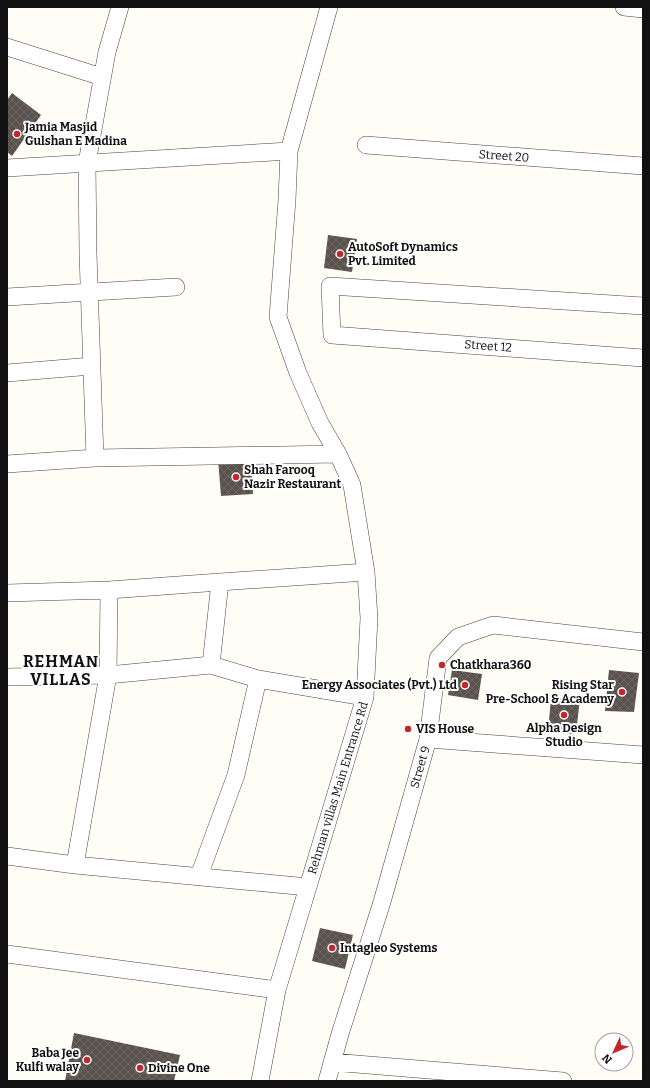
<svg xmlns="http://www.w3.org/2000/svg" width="650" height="1088" viewBox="0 0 650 1088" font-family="Bitter,serif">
<defs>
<pattern id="building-cross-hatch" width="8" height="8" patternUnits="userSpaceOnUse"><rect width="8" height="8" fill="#5a524d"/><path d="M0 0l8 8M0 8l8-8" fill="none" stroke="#6d6662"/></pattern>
</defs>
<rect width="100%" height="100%" fill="#fffdf5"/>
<path fill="url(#building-cross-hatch)" d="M12 93 41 115 12 156 7 152V100Z
M328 235 357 239 352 272 324 268Z
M251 457 253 494 221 496 218 459Z
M452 670 482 674 478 700 448 695Z
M609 670 639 673 634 712 605 711Z
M551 698H580L576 734 548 732Z
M320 928 353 935 345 969 312 961Z
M74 1033 180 1055 174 1081H65Z"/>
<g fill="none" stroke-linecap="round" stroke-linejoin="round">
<defs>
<path id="minor" d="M624 7 643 9
M7 47 102 77
M366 145 643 166
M7 168 289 151
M7 297 176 287
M643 306 330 286 332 335 643 358
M7 373 92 366
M95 458 88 254 87 163 107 52 120 7
M7 464 95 458 338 454
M220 582 366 572
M7 593 109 590 220 582 211 665
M7 677 108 675 211 665 258 679 365 697
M428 739 643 755
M7 856 75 865 308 887
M75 865 108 675 109 590
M199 876 236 775 258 679
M7 954 277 990
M332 1062 563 1081
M260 1081 277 990 365 697 369 618 366 572 352 485 338 454 320 423 298 373 278 317 287 200 289 151 329 7
M327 1081 340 1034 382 902 428 739 438 658 458 637 493 625 643 642"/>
</defs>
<use href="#minor" stroke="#444" stroke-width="18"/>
<use href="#minor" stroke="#fff" stroke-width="17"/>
</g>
<g fill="#c4262e" stroke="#fff" stroke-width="1.5">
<circle cx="17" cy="134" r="4"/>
<circle cx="340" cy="254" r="4"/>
<circle cx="236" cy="477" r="4"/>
<circle cx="442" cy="665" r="4"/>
<circle cx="465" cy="685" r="4"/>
<circle cx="622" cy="692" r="4"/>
<circle cx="564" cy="715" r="4"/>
<circle cx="408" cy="729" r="4"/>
<circle cx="332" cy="948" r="4"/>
<circle cx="87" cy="1060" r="4"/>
<circle cx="140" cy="1068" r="4"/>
</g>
<g text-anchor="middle" stroke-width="4" stroke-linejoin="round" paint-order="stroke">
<g font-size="12" font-weight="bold" fill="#111" stroke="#fff" text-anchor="start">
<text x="25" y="131">Jamia Masjid<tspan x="25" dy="14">Gulshan E Madina</tspan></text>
<text x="348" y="251">AutoSoft Dynamics<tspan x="348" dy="14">Pvt. Limited</tspan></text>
<text x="244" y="474">Shah Farooq<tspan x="244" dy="14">Nazir Restaurant</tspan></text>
<text x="450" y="669">Chatkhara360</text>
<text x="457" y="689" text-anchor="end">Energy Associates (Pvt.) Ltd</text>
<text x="614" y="689" text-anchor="end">Rising Star<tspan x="614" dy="14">Pre-School &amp; Academy</tspan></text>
<text x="564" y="732" text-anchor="middle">Alpha Design<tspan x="564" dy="14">Studio</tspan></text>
<text x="416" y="733">VIS House</text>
<text x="340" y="952">Intagleo Systems</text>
<text x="79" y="1057" text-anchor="end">Baba Jee<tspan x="79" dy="14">Kulfi walay</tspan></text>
<text x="148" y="1072">Divine One</text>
</g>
<g font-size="12" fill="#111" stroke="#fff">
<text transform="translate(504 156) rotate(4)" y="4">Street 20</text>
<text transform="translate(488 346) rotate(4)" y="4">Street 12</text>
<text transform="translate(420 767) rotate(-74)" y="4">Street 9</text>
<text transform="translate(338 788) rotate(-73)" y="4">Rehman villas Main Entrance Rd</text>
</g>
<g font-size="16" font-weight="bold" letter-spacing="1" fill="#111" stroke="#fff">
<text x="61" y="667">REHMAN<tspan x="61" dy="18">VILLAS</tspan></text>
</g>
</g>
<rect width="650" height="1088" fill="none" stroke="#111111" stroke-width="16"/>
<g transform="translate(614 1052) rotate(226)"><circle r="19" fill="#ffffff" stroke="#a0a0a0"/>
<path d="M0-3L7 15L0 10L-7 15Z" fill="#c4262e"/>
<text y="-6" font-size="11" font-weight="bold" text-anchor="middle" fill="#111111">N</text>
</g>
</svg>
